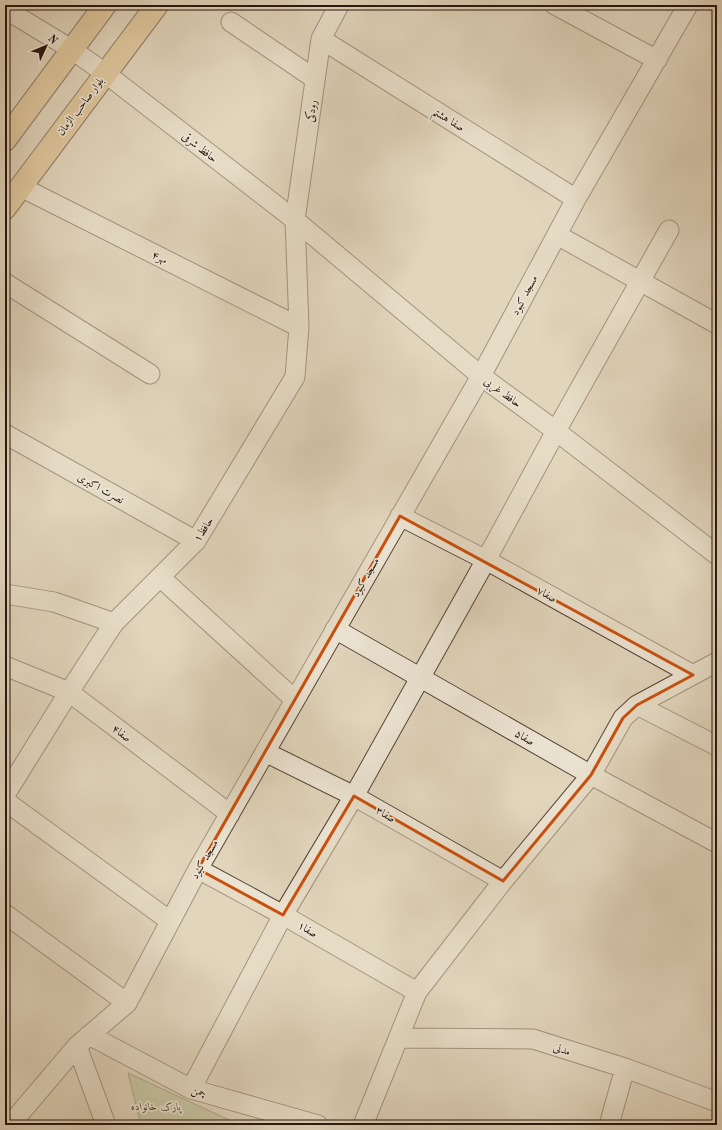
<svg xmlns="http://www.w3.org/2000/svg" width="722" height="1130" viewBox="0 0 722 1130" font-family="'Old Standard TT',Amiri,serif">
<rect width="100%" height="100%" fill="#e1d5bc"/>
<filter id="stains"><feTurbulence type="fractalNoise" baseFrequency=".005" numOctaves="4"/><feColorMatrix values="0 0 0 0 .2 0 0 0 0 .09 0 0 0 0 .02 0 0 0 .5 -.17"/></filter>
<radialGradient id="worn" r=".72"><stop offset=".6" stop-color="#630" stop-opacity="0"/><stop offset="1" stop-color="#630" stop-opacity=".3"/></radialGradient>
<path fill="#b0be93" stroke="#6b6a50" d="M128 1073 240 1125H141Z"/>
<g fill="none" stroke-linecap="round" stroke-linejoin="round">
<defs>
<path id="minor" d="M555 5 657 60
M5 9 71 49 105 73 295 220 481 376 556 431 717 555
M231 22 315 79
M321 39 576 199
M21 187 299 327
M557 235 717 324
M5 283 150 374
M5 434 196 541
M400 516 486 560 693 675
M160 577 295 700
M5 594 54 602 114 623
M335 629 591 775 717 843
M5 666 69 692 230 814
M637 705 717 746
M265 752 354 796 503 881
M5 795 69 692 114 623 196 541 295 377 299 327 295 220 321 39 339 5
M5 801 170 921
M198 869 283 915 417 992
M5 914 127 1003
M89 1035 191 1089 318 1125
M399 1038 533 1039 625 1068 717 1102
M77 1046 106 1125
M191 1089 283 915 354 796 486 560 556 431 669 230
M10 1125 77 1046 127 1003 198 869 481 376 576 199 688 5
M363 1125 417 992 503 881 591 775 623 718 637 705 717 662
M609 1125 625 1068"/>
<path id="major" d="M5 140 105 5
M5 208 157 5"/>
</defs>
<use href="#minor" stroke="#554539" stroke-width="21"/>
<use href="#major" stroke="#26150d" stroke-width="24"/>
<use href="#minor" stroke="#ece4d3" stroke-width="19"/>
<use href="#major" stroke="#e0ba7e" stroke-width="22"/>
</g>
<path d="M0 0H722V1130H0ZM400 516 693 675 637 705 623 718 591 775 503 881 354 796 283 915 198 869Z" fill="#e1d5bc" fill-opacity=".55" fill-rule="evenodd"/>
<path fill="none" stroke="#cb4f0c" stroke-width="3" stroke-linejoin="round" d="M400 516 693 675 637 705 623 718 591 775 503 881 354 796 283 915 198 869Z"/>
<g text-anchor="middle" stroke-width="3.5" stroke-linejoin="round" paint-order="stroke">
<g font-size="11" fill="#26150d" stroke="#ece4d3">
<text transform="translate(80 106) rotate(-53)" y="4">بلوار صاحب الزمان</text>
<text transform="translate(311 111) rotate(-82)" y="4">رودکی</text>
<text transform="translate(449 119) rotate(32)" y="4">صفا هشتم</text>
<text transform="translate(200 147) rotate(38)" y="4">حافظ شرقی</text>
<text transform="translate(160 257) rotate(27)" y="4">مهر۴</text>
<text transform="translate(524 295) rotate(-62)" y="4">مسجد کبود</text>
<text transform="translate(503 392) rotate(36)" y="4">حافظ غربی</text>
<text transform="translate(101 488) rotate(29)" y="4">نصرت اکبری</text>
<text transform="translate(203 529) rotate(-57)" y="4">حافظ۱</text>
<text transform="translate(365 577) rotate(-60)" y="4">مسجد کبود</text>
<text transform="translate(547 594) rotate(29)" y="4">صفا۷</text>
<text transform="translate(122 733) rotate(37)" y="4">صفا۴</text>
<text transform="translate(525 737) rotate(30)" y="4">صفا۵</text>
<text transform="translate(386 814) rotate(30)" y="4">صفا۳</text>
<text transform="translate(204 859) rotate(-60)" y="4">مسجد کبود</text>
<text transform="translate(308 929) rotate(30)" y="4">صفا۱</text>
<text transform="translate(562 1049) rotate(17)" y="4">مدنی</text>
<text transform="translate(199 1091) rotate(18)" y="4">چمن</text>
</g>
<g font-size="11" font-style="italic" fill="#4f4835" stroke="#ece4d3">
<text x="156" y="1110">پارک خانواده</text>
</g>
</g>
<rect width="722" height="1130" fill="none" stroke="#e1d5bc" stroke-width="20"/>
<rect x="6" y="6" width="710" height="1118" fill="none" stroke="#26150d" stroke-width="2"/>
<rect x="10" y="10" width="702" height="1110" fill="none" stroke="#26150d"/>
<g transform="translate(46 46) rotate(46)" stroke="#ece4d3" stroke-width="3" paint-order="stroke">
<path d="M0-3L7 15L0 10L-7 15Z" fill="#26150d"/>
<text y="-6" font-size="11" font-weight="bold" text-anchor="middle" fill="#26150d">N</text>
</g>
<rect width="100%" height="100%" filter="url(#stains)"/>
<rect width="100%" height="100%" fill="url(#worn)"/>
</svg>
